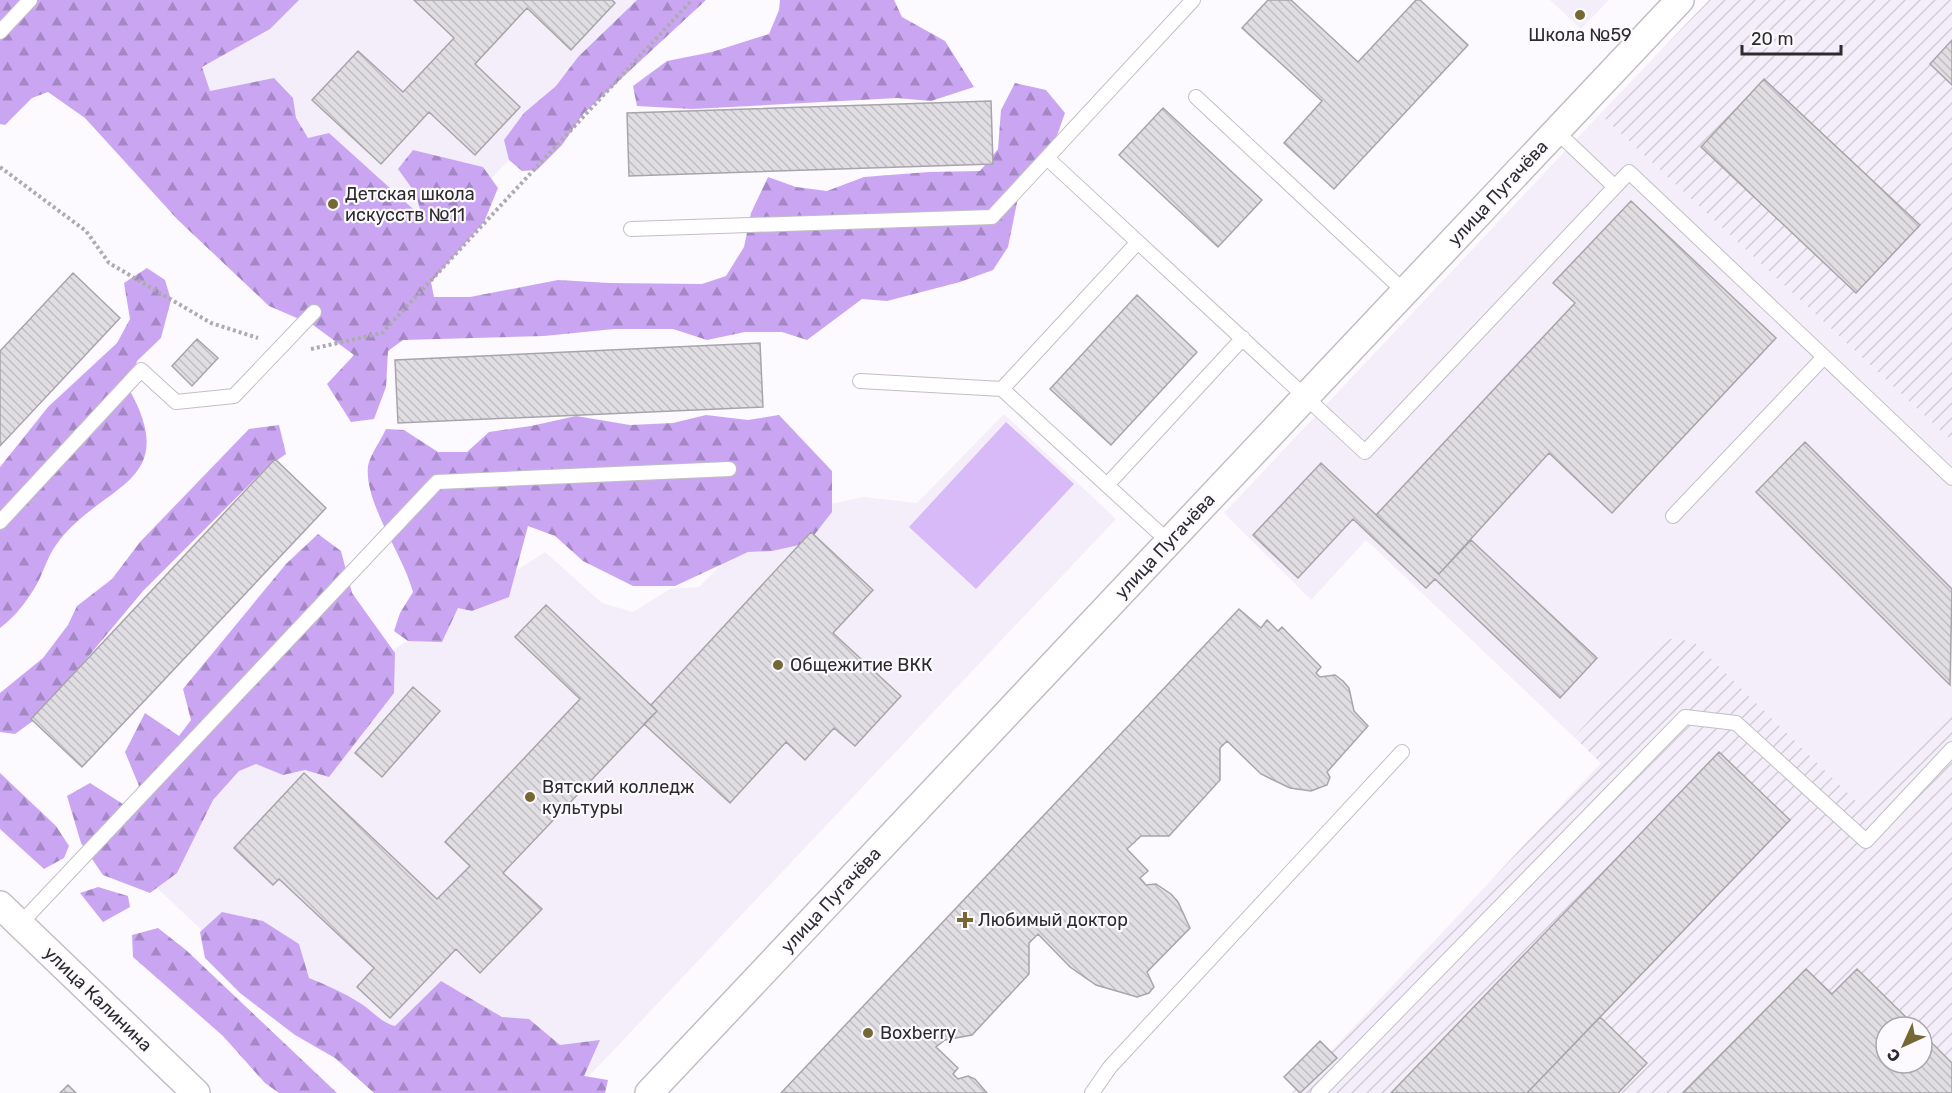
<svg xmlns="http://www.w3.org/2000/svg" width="1952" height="1093" viewBox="0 0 1952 1093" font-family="Rubik,sans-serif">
<defs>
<pattern id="industrial-furrows" width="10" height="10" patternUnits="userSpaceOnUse" patternTransform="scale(1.5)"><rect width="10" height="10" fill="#f4eefb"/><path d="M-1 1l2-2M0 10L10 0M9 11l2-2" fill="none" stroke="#d1ccd7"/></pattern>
<pattern id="forest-firs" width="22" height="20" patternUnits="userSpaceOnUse" patternTransform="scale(1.5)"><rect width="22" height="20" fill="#caa6f2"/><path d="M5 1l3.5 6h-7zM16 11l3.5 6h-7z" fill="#a487c4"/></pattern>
<pattern id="building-back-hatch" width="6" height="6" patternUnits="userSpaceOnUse" patternTransform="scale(1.5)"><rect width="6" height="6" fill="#e0dde3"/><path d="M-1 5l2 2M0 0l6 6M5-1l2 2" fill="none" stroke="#c0bec3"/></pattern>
</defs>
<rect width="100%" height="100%" fill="#fcf9ff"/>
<path fill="#f4eefb" d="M174 0H659L342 338 83 96Z
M1550 0H1609L1581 29Z
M1600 114 1952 441V709L1860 805 1693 641 1663 638 1574 737 1366 540 1311 600 1224 513Z
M1004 414 1116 519 573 1093H374L138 870 277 725 545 552 602 603 633 612 670 589 699 587 767 518 863 497 917 503Z"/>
<path fill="url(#industrial-furrows)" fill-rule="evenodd" d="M1709 0H1952V441L1600 114Z
M1663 638 1693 641 1860 805 1952 709V1093H1292L1601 763 1574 737ZM1886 1027H1922V1063H1886Z"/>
<path fill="#d7baf7" d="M1006 422 1074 484 976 589 909 527Z"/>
<path fill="url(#forest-firs)" d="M0 0H299L270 29 202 67 210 91 274 78 293 98 296 118 308 138 329 133 422 217 416 194 398 169 413 150 483 167 498 188 484 222 431 282 434 297H470L558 280 609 283 702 284 726 276 744 247 751 213 768 177 796 187 827 191 864 177 929 172 980 171 998 149 1001 110 1015 83 1046 90 1065 113 1045 169 1021 183 1008 247 993 270 960 282 887 301 862 299 807 340 782 332H745L707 340 673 329H614L544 336 403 340 388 351 386 387 374 419 351 422 327 384 354 355 313 325 269 306 178 220 85 118 48 92 32 98 5 125 0 124Z
M637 0H706L583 114 562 145 537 170 522 171 509 160 504 140 524 113 556 86 578 57Z
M780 0H894L902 17 945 41 974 87 931 101 897 98 692 109 637 106 633 86 667 61 712 52 769 34 779 10Z
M147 268 165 280 171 300 161 338 137 361 129 389C183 486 100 483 56 545 48 556 44 570 38 582 28 600 16 616 0 628V467L48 407 117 343 130 319 124 283Z
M706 415 748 420 779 415 832 471V512L808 543 772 551 748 552 675 586H633L583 561 555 536 528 526 509 597 472 611 458 608 442 642 408 641 394 631 400 613 413 592C403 554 364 503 368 466 370 455 381 440 386 429L404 430 438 452H467L489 432 531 426 576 416 630 425 673 423Z
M279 425 286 454 267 467 143 591 37 718 15 734 0 732V693L43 658 68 625 77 606 112 579 140 542 249 429Z
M318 534 341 551 352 593 395 653 394 693 329 777 305 770 283 775 256 764 239 771 213 800 177 873 150 893 103 875 81 843 67 796 90 783 126 806 139 786 125 752 145 713 179 736 191 720 183 689 286 564Z
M0 773 56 826 69 846 64 858 44 869 0 829Z
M98 887 128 896 130 907 103 922 80 893Z
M222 912 263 921 299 944 309 978C327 985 344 993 360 1003 374 1012 380 1022 395 1026L441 981 502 1017 529 1019 560 1045 600 1040 584 1076 608 1080 605 1093H374L335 1058 295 1035 240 993 205 958 200 932Z
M158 928 186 950 337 1093H279L265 1083 223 1036 133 957 132 935Z"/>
<path fill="url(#building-back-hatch)" stroke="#a7a5aa" stroke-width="1.5" d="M414 0H612L615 3 571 50 527 8 475 64 520 107 475 155 429 112 381 164 312 100 358 51 403 92 454 38Z
M1268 0H1291L1358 62 1416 0H1420L1468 45 1334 189 1284 143 1322 101 1242 28Z
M1952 40V85L1930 64Z
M1764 79 1920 225 1856 293 1701 147Z
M991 101 993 164 629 176 627 113Z
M1163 108 1262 200 1218 247 1119 155Z
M1631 201 1776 338 1612 513 1549 453 1439 574 1376 515 1575 303 1553 283Z
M73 273 120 318 0 446V351Z
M1137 295 1197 352 1111 445 1050 389Z
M197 339 218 358 192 386 172 366Z
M760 343 763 407 398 423 395 360Z
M1805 442 1952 589 1950 685 1756 492Z
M275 459 326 508 82 767 31 719Z
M1321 463 1439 574 1471 540 1597 658 1560 698 1435 579 1426 588 1353 519 1298 578 1253 535Z
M811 532 873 590 833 633 901 696 855 746 834 728 805 760 786 742 730 803 644 724 657 711 651 705Z
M546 605 657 711 503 873 542 909 480 973 456 949 390 1018 357 987 374 968 279 879 273 885 234 848 304 773 437 899 470 866 445 842 580 699 515 637Z
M1239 609 1261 628 1267 620 1278 631 1282 627 1321 667 1316 673 1320 677 1335 675 1343 681 1349 688 1354 711 1368 726 1327 772 1330 777 1327 785 1311 791 1290 788 1261 774 1227 741 1220 748V780L1169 836H1141L1127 849 1148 871 1140 878 1146 885 1156 884 1171 894 1178 902 1190 928 1147 972 1154 987 1149 993 1137 997 1096 985 1070 967 1038 934 1029 943V974L972 1035 945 1040 936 1047 958 1068 953 1074 958 1079 968 1076 975 1079 987 1093H781Z
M413 687 440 711 382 777 355 753Z
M1719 752 1790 820 1527 1093H1391Z
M1806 969 1832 994 1857 969 1916 1027H1886V1063H1922V1033L1952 1063V1093H1683Z
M1600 1017 1647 1063 1618 1093H1527Z
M1320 1041 1337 1058 1300 1093 1284 1077Z
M68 1085 76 1093H60Z"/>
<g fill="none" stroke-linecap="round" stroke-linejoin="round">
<defs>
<path id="service" d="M0 32 30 0
M1196 97 1405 292
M1556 131 1615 187
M1047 158 1365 452 1629 172 1952 478
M631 229 992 217 1193 0
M1138 242 1002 389 1169 542
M860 381 1002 389
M1107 485 1243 338
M1673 516 1824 357
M0 522 141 370 176 402 234 396 314 312
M20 924 437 482 729 469
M1092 1093 1110 1067 1402 752
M1318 1093 1685 717 1736 723 1866 841 1952 749"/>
<path id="minor" d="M0 905 196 1093
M649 1093 1680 0"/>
</defs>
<use href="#service" stroke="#c1bfc4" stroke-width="16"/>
<use href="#minor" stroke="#c1bfc4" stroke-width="30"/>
<path stroke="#aeabb0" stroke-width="4" stroke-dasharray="3 3" stroke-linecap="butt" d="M0 167 86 231 109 263 211 323 258 338
M311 349 382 333 692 0"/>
<use href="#service" stroke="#fff" stroke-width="14"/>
<use href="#minor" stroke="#fff" stroke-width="27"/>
</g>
<g fill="#756835" stroke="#fcf9ff" stroke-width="2">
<circle cx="1580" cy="15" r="6"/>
<circle cx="333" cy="204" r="6"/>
<circle cx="778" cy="665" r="6"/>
<circle cx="530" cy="797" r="6"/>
<path d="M962 911h6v6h6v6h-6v6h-6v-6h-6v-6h6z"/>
<circle cx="868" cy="1033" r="6"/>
</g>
<g text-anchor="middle" stroke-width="4.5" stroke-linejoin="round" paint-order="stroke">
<g font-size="18" fill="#2c2b2d" stroke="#fcf9ff" text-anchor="start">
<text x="1580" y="41" text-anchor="middle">Школа №59</text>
<text x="345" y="200">Детская школа<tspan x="345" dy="21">искусств №11</tspan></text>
<text x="790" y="671">Общежитие ВКК</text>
<text x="542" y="793">Вятский колледж<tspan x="542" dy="21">культуры</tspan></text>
<text x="978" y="926">Любимый доктор</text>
<text x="880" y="1039">Boxberry</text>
</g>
<g font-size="18" fill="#2c2b2d" stroke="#fcf9ff">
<text transform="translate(1498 193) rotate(-47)" y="6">улица Пугачёва</text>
<text transform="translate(1165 546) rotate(-47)" y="6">улица Пугачёва</text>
<text transform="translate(831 900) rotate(-47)" y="6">улица Пугачёва</text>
<text transform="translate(98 999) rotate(44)" y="6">улица Калинина</text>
</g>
</g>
<g transform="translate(1904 1045) rotate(225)"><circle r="28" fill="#fcf9ff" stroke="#a9a7ab" stroke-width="1.5"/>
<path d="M0-4.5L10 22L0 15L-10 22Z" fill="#756835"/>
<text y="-9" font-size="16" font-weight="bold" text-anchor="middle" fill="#2c2b2d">С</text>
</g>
<path d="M1742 45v9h99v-9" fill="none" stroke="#2c2b2d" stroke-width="3"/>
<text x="1751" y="45" font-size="18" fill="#2c2b2d" stroke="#fcf9ff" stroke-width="4.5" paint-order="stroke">20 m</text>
</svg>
